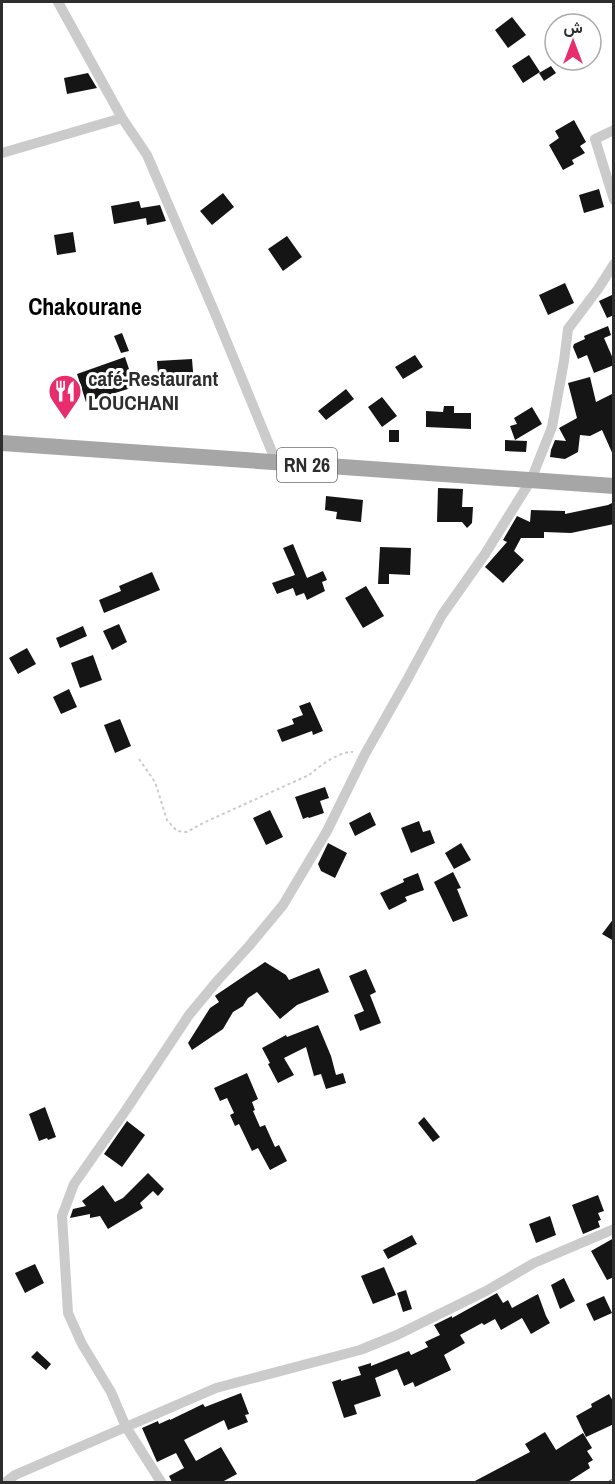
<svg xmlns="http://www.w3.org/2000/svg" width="615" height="1484" viewBox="0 0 615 1484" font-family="'Archivo Narrow',Vazirmatn,sans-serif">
<rect width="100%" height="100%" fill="#fff"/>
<path fill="#151515" d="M512 17 526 35 508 48 495 30Z
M529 55 540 72 523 83 512 66Z
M551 66 556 73 544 81 539 73Z
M88 73 97 88 67 94 64 78Z
M574 120 586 142 580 146 585 153 572 160 574 164 563 170 549 145 559 138 555 131Z
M599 189 604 207 584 213 579 195Z
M223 193 234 207 212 225 200 211Z
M139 201 141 208 160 205 166 221 147 225 146 218 114 224 111 206Z
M73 232 76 252 57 255 54 235Z
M287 236 302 257 283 271 268 249Z
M565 283 574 303 548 315 539 295Z
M614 294V315L607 318 599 301Z
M608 326 611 335 604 338 614 361V365L594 373 587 355 578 359 573 347 574 344 585 339 584 336Z
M122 333 129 351 121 353 114 336Z
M415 355 423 367 403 379 395 367Z
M125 357 131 375 140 372 144 384 86 402 77 374Z
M192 359 194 384 159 387 157 361Z
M590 377 596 402 614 393V457L602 430 590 436 580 435 578 452 565 459 550 457 551 450 555 440 566 441 559 428 577 418 568 383Z
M346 389 354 399 326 420 318 411Z
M382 397 397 416 382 427 368 407Z
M444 406H454V413H471V429L426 427V411L443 412Z
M532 407 542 424 515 440 510 426 517 424 514 418Z
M389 430H399V442H389Z
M505 440 527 441 526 452 505 451Z
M438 488 463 489 462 507H473L472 523 467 528 462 522H437Z
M326 496 363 500 361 522 336 519 337 512 325 510Z
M614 502V524L571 533 544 532V538H521L514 551 524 560 503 583 485 567 507 542 503 540 517 516 530 522 531 510 565 511V514L608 505Z
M293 544 307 578 323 571 327 580 322 582 325 591 307 600 304 593 296 596 293 588 277 594 272 583 295 575 283 548Z
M380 547 411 548 410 575 389 574V584H378Z
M152 572 160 590 104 613 99 600 121 591 119 586Z
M366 586 384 616 363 628 345 598Z
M119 624 127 642 112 650 103 631Z
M83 626 87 636 60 648 56 638Z
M27 648 36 664 18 674 9 658Z
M93 655 102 680 80 688 71 663Z
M69 689 77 707 61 714 53 697Z
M310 702 323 731 313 735 312 731 282 742 277 730 294 724 292 719 303 715 299 706Z
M120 719 131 746 115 753 104 725Z
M325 787 329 798 320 801 324 813 309 818 308 817 303 819 295 797Z
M270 810 283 837 266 845 253 818Z
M370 812 376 825 355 836 349 823Z
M419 821 423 832 430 830 435 843 411 853 401 828Z
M328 843 347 853 335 878 321 871 318 864Z
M461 843 471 860 454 869 445 853Z
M453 872 461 888 457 889 468 916 453 922 434 882Z
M418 873 424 890 405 897 407 901 389 910 380 893 404 882 403 879Z
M614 918V941L602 934Z
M265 962 286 975 289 980 319 968 329 992 297 1005 280 1019 257 992 248 998 243 1006 233 1012 223 1029 192 1050 188 1043 210 1008 219 1002 215 996 216 995Z
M366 969 376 992 370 995 381 1023 360 1031 354 1015 364 1011 349 976Z
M318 1025 331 1056 336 1075 343 1073 346 1083 326 1089 321 1074 314 1076 306 1047 284 1058 294 1075 278 1083 268 1064 270 1063 262 1048 286 1035 287 1037Z
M247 1073 258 1099 252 1102 255 1110 253 1111 260 1127 265 1125 275 1147 279 1145 287 1161 270 1170 258 1148 252 1151 239 1124 235 1126 230 1115 234 1113 227 1098 220 1101 214 1088Z
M45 1107 56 1137 48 1140 47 1138 39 1141 29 1114Z
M424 1117 440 1137 433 1142 418 1123Z
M127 1121 145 1135 122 1167 104 1154Z
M148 1173 164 1189 158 1196 153 1191 140 1203 143 1208 108 1229 100 1216 90 1218V1214L70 1218 73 1209 86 1206 82 1201 103 1185 115 1202 123 1198Z
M598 1195 604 1211 598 1213 601 1220 598 1221 600 1227 583 1234 572 1205Z
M550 1216 556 1235 536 1243 529 1224Z
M412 1235 417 1244 388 1259 383 1250Z
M614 1238V1277L607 1280 591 1251Z
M35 1264 44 1283 25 1293 15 1273Z
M384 1267 396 1295 373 1304 361 1276Z
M564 1278 575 1301 560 1309 551 1285Z
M406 1290 412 1309 403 1312 397 1293Z
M497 1293 503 1303 508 1300 512 1308 538 1294 546 1316 550 1323 531 1334 522 1318 501 1330 495 1319 484 1325 482 1323 460 1335 465 1343 444 1355 451 1370 415 1387 413 1382 404 1386 397 1369 375 1378 381 1396 354 1405 357 1414 344 1418 332 1382 341 1379V1381L361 1375 358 1367 371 1363V1366L409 1351 411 1355 428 1347 425 1342 440 1335 434 1325 452 1316V1318Z
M604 1296 612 1313 594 1321 586 1304Z
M37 1351 51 1364 46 1370 31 1357Z
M241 1393 249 1414 245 1415 248 1422 228 1430 224 1420 184 1440 196 1461 221 1447 237 1474 222 1482H172L169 1476 184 1468 176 1453 157 1462 142 1428 158 1421 159 1424 170 1419V1420L203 1404 205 1407Z
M609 1394 614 1403V1424L586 1437 576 1416 592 1407 591 1404Z
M545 1432 556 1450 583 1433 592 1448 587 1451 593 1460 588 1463 590 1468 568 1482H473L530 1452 525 1444Z"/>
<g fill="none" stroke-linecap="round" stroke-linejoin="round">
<path stroke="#cbcbcb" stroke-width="2" stroke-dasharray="3 3" stroke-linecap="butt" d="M139 759 155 782 167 820 177 831 187 832 203 823 309 775C320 766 339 751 353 752"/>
<path stroke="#cbcbcb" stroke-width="10" d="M58 2 122 118 147 155 217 318 277 464
M614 130 595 139 614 200
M2 153 122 118
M6 1482 15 1475 216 1388 360 1350 397 1335 486 1291 534 1263 614 1229
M161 1482 126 1427 111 1392 82 1344 68 1313 62 1216 74 1184 126 1110 189 1015 218 980 249 946 283 905 327 831 365 754 407 680 442 615 485 554 531 480 552 427 564 361 568 329 598 289 614 264"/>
<path stroke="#a6a6a6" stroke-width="16" d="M2 443 614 486"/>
<defs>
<path id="rail" d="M611 1482 614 1481"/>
</defs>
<use href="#rail" stroke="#838383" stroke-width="5"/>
<use href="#rail" stroke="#fff" stroke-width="3" stroke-dasharray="9" stroke-linecap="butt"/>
</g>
<defs>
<symbol id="restaurant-pin" viewBox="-11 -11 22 30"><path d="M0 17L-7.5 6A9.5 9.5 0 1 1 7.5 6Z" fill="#e72d6c" stroke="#fff"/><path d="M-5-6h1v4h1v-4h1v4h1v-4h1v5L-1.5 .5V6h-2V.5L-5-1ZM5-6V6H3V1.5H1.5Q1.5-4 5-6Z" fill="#fff"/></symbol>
</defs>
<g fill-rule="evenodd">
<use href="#restaurant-pin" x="46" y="372" width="38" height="52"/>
</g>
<g text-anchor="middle" stroke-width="6" stroke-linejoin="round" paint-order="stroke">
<rect fill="#fff" stroke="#6d6d6d" stroke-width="1.5" x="277" y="448" width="60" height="34" rx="4.5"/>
<g font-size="20" font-weight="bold" fill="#2e2e2e">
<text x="307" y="472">RN 26</text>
</g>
<g font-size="21" font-weight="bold" fill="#2e2e2e" stroke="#fff" text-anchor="start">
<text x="88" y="386">café-Restaurant<tspan x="88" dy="24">LOUCHANI</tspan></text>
</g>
<g font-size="24" font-weight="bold" fill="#000" stroke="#fff">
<text x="85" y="315">Chakourane</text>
</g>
</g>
<rect width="615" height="1484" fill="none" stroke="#2e2e2e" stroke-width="6"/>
<g transform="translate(573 42)"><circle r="28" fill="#ffffff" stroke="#ababab" stroke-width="1.5"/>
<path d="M0-4.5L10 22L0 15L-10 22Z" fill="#e72d6c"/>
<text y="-9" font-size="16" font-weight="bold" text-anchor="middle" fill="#2e2e2e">ش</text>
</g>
</svg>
